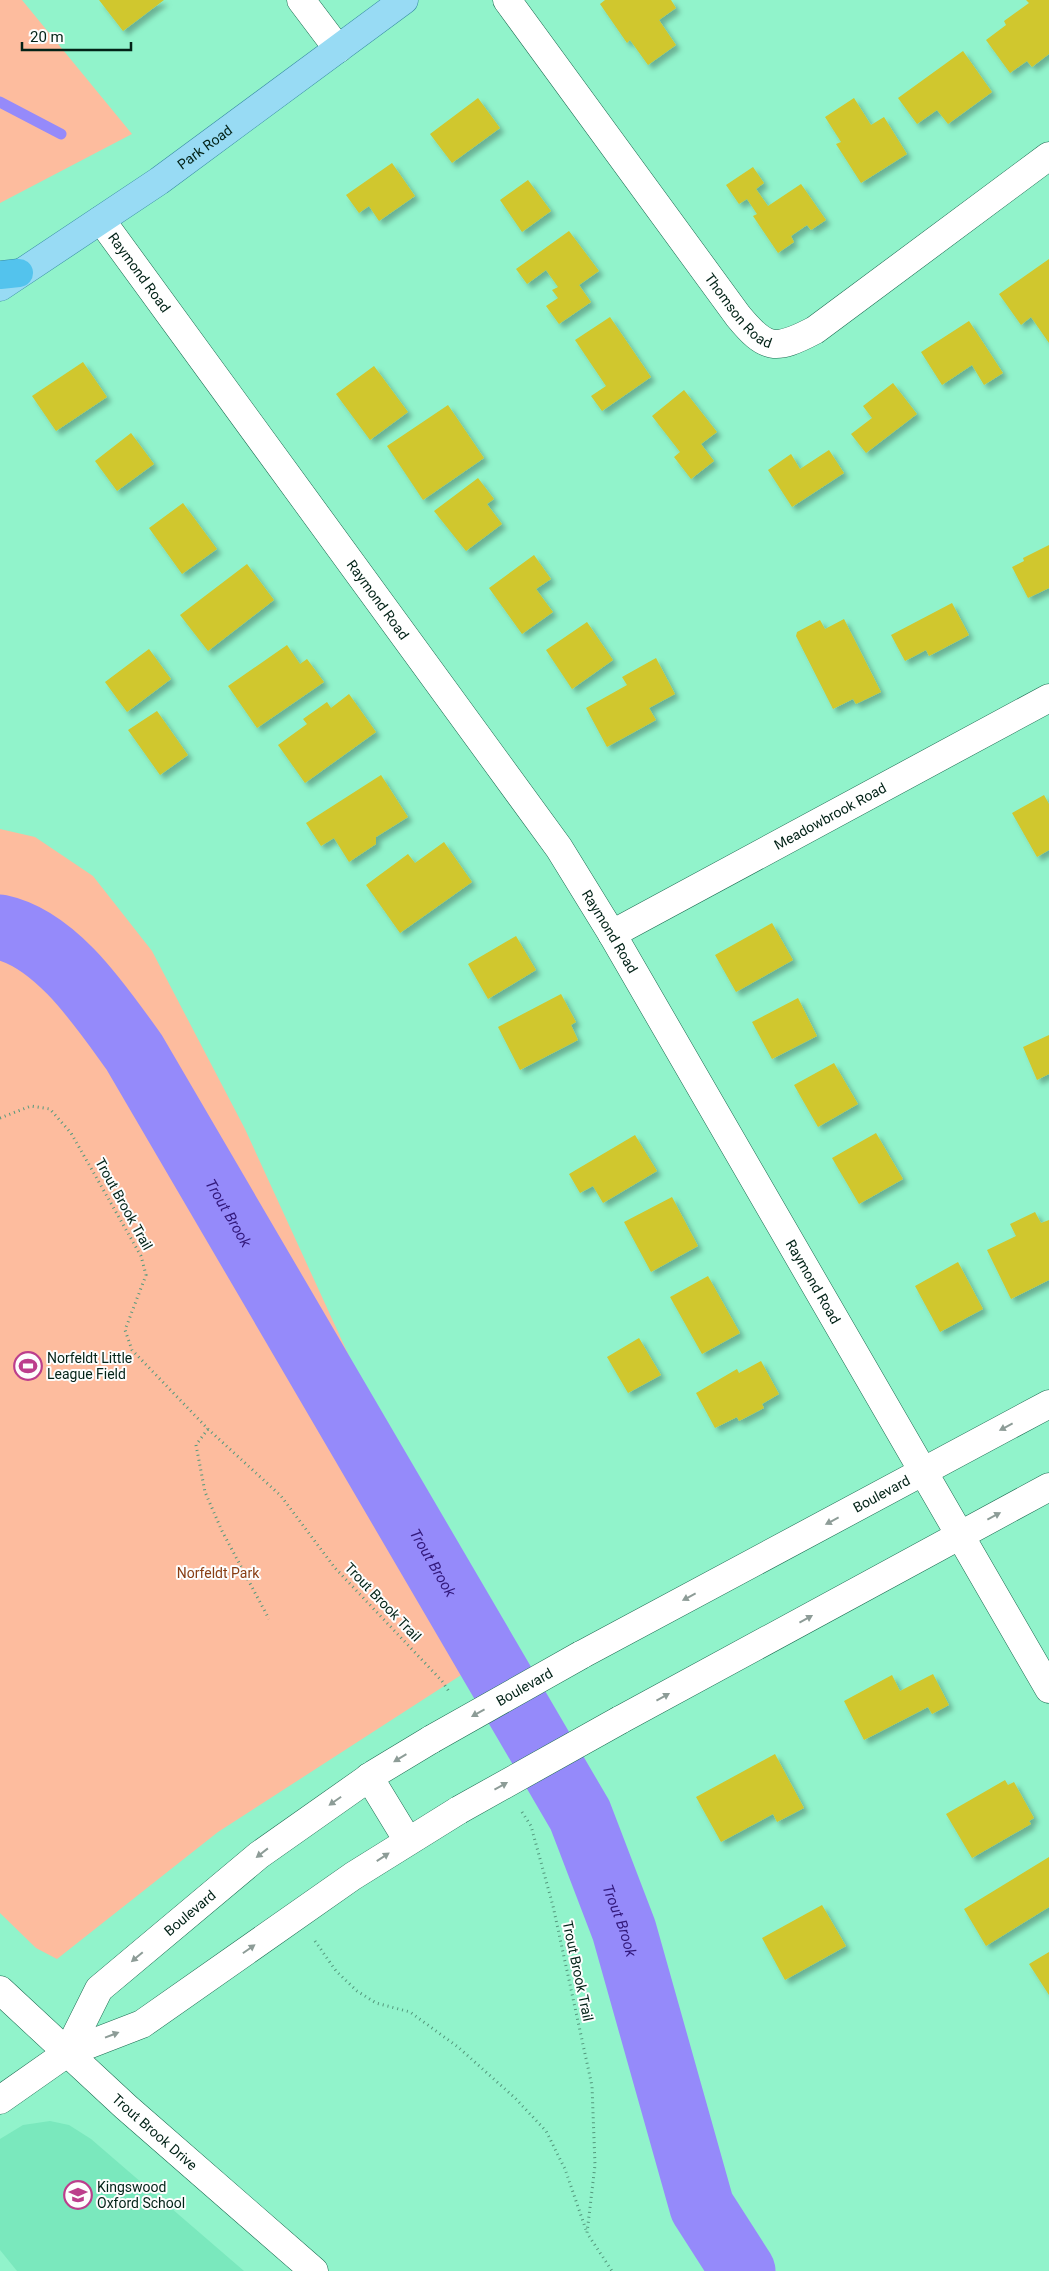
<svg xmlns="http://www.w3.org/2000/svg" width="1049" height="2271" viewBox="0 0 1049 2271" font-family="Roboto,sans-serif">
<defs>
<filter id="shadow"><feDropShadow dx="4.5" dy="4.5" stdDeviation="2.5" flood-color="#0004"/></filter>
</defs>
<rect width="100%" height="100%" fill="#91f3cb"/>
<path fill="#7ae8bd" d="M50 2121 69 2125 91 2139 244 2271H17L0 2250V2139L23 2125Z"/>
<path fill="#fdbc9e" d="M0 0H22L132 134 0 203Z
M0 829 35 837 93 876 152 951 245 1129 372 1406 514 1641 218 1832 57 1959 36 1948 0 1913Z"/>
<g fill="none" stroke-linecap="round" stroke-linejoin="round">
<path stroke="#958afa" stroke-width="11" d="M0 102 61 134"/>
<path stroke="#958afa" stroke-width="65" id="s1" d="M0 927C57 939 102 1008 134 1052L580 1815 624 1930 702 2207 743 2271"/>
</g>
<path fill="#d0c72d" filter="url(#shadow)" d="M99 0H164L123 31Z
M605 0H671L676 8 659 20 676 45 648 65 630 40 627 43 600 4Z
M1026 0H1049V54L1032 67 1027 61 1010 73 986 40 1006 25 1004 21 1029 3Z
M963 51 992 92 948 124 937 110 917 124 898 98Z
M478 98 500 128 452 163 430 134Z
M854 98 871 125 884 117 907 154 861 183 836 144 841 142 825 117Z
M392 163 415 196 379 221 369 206 359 213 346 195Z
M753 167 764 183 756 189 768 206 801 184 826 220 811 230 807 225 791 236 794 242 778 253 753 216 757 214 747 199 739 204 726 185Z
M528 180 551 211 522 232 500 200Z
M569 231 599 271 579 285 591 302 559 324 546 306 558 298 552 290 558 287 546 270 527 284 516 269Z
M1049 259V343L1031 317 1021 325 999 294Z
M610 317 651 377 602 411 591 396 606 386 575 340Z
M969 321 1003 373 984 385 972 365 942 385 921 352Z
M83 362 107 397 56 431 32 396Z
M374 366 408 412 370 440 336 394Z
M893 383 917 414 866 453 851 434 872 418 863 406Z
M684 390 717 432 701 444 714 461 691 479 674 457 680 452 652 416Z
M448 405 484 458 423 500 387 446Z
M131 433 154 464 117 491 95 461Z
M829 450 844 473 792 507 768 470 791 454 800 469Z
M478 478 494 499 487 504 502 524 466 551 434 511Z
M183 503 217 549 182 574 149 528Z
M1049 545V588L1028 598 1012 567 1024 561 1023 558Z
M534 555 551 579 536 589 553 612 522 634 489 588Z
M247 564 274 600 208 651 180 615Z
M952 603 969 635 929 656 926 650 905 661 891 635Z
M844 619 881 692 856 704 853 699 833 709 796 636 797 632 820 620 825 629Z
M587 622 613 660 572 689 546 650Z
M287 645 300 664 307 659 324 682 257 728 228 686Z
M149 649 171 679 127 712 105 682Z
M656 658 675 694 649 708 656 720 607 747 586 708 627 685 622 677Z
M349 694 376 732 305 783 278 745 307 724 303 719 327 702 331 708Z
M157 711 188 755 160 775 128 730Z
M381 775 408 817 376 837V844L349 862 334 838 321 846 306 823Z
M1044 795 1049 804V850L1037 857 1012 813Z
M444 842 472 882 400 933 366 885 408 854 415 863Z
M772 923 793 960 736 992 715 955Z
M516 936 536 970 488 999 468 964Z
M561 994 576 1022 571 1025 578 1040 520 1070 498 1027Z
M798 998 817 1036 772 1059 752 1022Z
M1049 1035V1074L1037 1080 1023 1047Z
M834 1063 858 1104 818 1127 794 1085Z
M876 1133 903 1179 859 1204 832 1158Z
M635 1135 657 1171 603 1203 593 1186 580 1193 569 1174Z
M672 1197 698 1246 651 1272 624 1222Z
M1035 1212 1041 1223 1049 1220V1280L1011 1299 987 1250 1016 1236 1010 1224Z
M958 1262 983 1309 940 1332 915 1286Z
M708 1276 740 1333 702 1354 670 1297Z
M639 1338 661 1375 628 1393 607 1357Z
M761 1361 779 1394 762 1404 764 1408 739 1421 737 1417 715 1428 696 1393 737 1369 739 1373Z
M933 1674 949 1705 932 1714 928 1707 864 1740 844 1701 892 1675 900 1691Z
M775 1754 804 1808 777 1822 773 1814 721 1842 696 1797Z
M1005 1780 1008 1785 1014 1782 1034 1818 1029 1821 1031 1824 972 1858 946 1814Z
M1049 1857V1907L986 1946 964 1909Z
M822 1905 846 1946 785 1980 762 1938Z
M1049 1952V1995L1029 1964Z"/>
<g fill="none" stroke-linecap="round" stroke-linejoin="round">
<defs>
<g id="street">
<path d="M301 0 338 49"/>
<path id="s2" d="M507 0 738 316C766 350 775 351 815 330L1049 156"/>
<path id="s3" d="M612 934 1049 698"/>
</g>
<g id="secondary">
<path id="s4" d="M101 220 559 848 612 934 1049 1689"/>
<path id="s5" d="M581 1655 1049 1404"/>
<path d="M620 1720 1049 1487"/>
<path d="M369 1777 408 1841"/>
<path id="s6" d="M0 1990 126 2107 314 2271"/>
<path id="s7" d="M67 2053 99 1989 259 1855 374 1774 432 1739"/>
<path d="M0 2100 67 2053 142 2024 353 1876 459 1810"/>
</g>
<g id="primary">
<path id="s8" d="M0 287 159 181 404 0"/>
</g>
<path id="highway" d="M0 275 19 273"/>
</defs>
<use href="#street" stroke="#1a6b50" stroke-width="29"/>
<use href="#secondary" stroke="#1a6b50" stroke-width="29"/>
<use href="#primary" stroke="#378ba2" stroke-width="29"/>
<use href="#highway" stroke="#378ba2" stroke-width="29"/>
<path stroke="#53987c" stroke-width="3" stroke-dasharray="1 4" stroke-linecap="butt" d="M0 1118 31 1106 50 1109 71 1133 141 1256 146 1275 125 1330 132 1350 208 1429 281 1496 335 1568 442 1681 450 1693
M208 1429 196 1445 205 1492 222 1531 269 1619
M522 1812 531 1826 553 1906 592 2086 595 2165 587 2233 612 2271
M315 1941 336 1971 357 1991 376 2003 410 2012 458 2047 515 2098 546 2131 565 2169 586 2230"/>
<use href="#street" stroke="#fff" stroke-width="28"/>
<use href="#secondary" stroke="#fff" stroke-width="28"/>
<use href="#primary" stroke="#98dbf4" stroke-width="28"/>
<use href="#highway" stroke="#53c3ed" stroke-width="28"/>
<defs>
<g id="secondary-bridge">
<path id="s9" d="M432 1739 581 1655"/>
<path d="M459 1810 620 1720"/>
</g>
</defs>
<use href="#secondary-bridge" stroke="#1a6b50" stroke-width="29" stroke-linecap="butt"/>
<use href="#secondary-bridge" stroke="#fff" stroke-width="28"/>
</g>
<defs><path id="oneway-solid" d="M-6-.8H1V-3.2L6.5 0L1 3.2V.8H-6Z" transform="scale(1.25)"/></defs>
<g fill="#8d9c97">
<use href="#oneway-solid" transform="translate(1006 1427) rotate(152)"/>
<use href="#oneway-solid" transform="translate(994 1516) rotate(-28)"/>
<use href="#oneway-solid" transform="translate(832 1521) rotate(152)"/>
<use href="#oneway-solid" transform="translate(689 1597) rotate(152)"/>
<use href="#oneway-solid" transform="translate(806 1619) rotate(-29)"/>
<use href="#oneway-solid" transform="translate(663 1697) rotate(-29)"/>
<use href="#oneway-solid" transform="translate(478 1713) rotate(151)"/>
<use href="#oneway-solid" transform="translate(400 1758) rotate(149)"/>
<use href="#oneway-solid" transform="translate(501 1786) rotate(-29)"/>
<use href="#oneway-solid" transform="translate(335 1801) rotate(145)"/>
<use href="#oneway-solid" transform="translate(262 1853) rotate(142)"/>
<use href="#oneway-solid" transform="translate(383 1857) rotate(-33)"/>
<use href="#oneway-solid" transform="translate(249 1949) rotate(-35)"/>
<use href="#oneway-solid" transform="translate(137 1957) rotate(140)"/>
<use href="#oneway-solid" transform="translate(112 2035) rotate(-21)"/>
</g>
<defs>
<symbol id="stadium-ring" viewBox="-11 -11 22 22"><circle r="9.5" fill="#fdfdfd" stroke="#bc3e8c" stroke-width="1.5"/><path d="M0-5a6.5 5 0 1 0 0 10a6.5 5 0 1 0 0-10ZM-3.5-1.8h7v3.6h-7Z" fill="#bc3e8c"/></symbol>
<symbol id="school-ring" viewBox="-11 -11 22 22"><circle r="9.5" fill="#fdfdfd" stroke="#bc3e8c" stroke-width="1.5"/><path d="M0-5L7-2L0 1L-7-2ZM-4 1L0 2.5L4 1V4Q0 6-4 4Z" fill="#bc3e8c"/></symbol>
</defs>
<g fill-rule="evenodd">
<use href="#stadium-ring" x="12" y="1350" width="32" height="32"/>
<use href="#school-ring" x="62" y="2179" width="32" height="32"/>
</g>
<g text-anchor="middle" stroke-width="4" stroke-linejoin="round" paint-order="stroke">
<g font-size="14" fill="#022217" stroke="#fdfdfd">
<text dy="5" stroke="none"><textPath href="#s8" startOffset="248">Park Road</textPath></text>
<text dy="5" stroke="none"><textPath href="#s4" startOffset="65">Raymond Road</textPath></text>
<text dy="5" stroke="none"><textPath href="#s2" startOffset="388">Thomson Road</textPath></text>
<text dy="5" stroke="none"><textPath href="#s4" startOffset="470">Raymond Road</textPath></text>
<text dy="5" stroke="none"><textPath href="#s3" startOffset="248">Meadowbrook Road</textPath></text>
<text dy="5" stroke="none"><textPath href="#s4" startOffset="875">Raymond Road</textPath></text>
<text transform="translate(124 1204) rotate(61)" y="5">Trout Brook Trail</text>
<text dy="5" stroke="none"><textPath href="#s4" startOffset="1280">Raymond Road</textPath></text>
<text dy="5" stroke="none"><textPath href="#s5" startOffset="341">Boulevard</textPath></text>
<text transform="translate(383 1602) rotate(46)" y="5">Trout Brook Trail</text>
<text dy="5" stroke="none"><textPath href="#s9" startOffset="106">Boulevard</textPath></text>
<text dy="5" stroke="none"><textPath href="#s7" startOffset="190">Boulevard</textPath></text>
<text transform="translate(578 1971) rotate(78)" y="5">Trout Brook Trail</text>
<text dy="5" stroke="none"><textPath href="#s6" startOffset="210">Trout Brook Drive</textPath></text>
</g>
<g font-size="14" fill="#022217" stroke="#fdfdfd" text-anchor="start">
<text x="47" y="1363">Norfeldt Little<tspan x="47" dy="16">League Field</tspan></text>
<text x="97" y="2192">Kingswood<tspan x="97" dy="16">Oxford School</tspan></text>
</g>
<g font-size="14" fill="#883d13" stroke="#fdfdfd">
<text x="218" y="1578">Norfeldt Park</text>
</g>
<g font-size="15" font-style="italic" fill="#32187b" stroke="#fdfdfd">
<text dy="5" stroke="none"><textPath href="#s1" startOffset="374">Trout Brook</textPath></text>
<text dy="5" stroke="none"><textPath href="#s1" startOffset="779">Trout Brook</textPath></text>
<text dy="5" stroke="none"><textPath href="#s1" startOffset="1184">Trout Brook</textPath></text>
</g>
</g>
<path d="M22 42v8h109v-8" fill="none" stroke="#022217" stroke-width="2.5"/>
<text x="30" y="42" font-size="15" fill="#022217" stroke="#fdfdfd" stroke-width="4" paint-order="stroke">20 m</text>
</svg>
